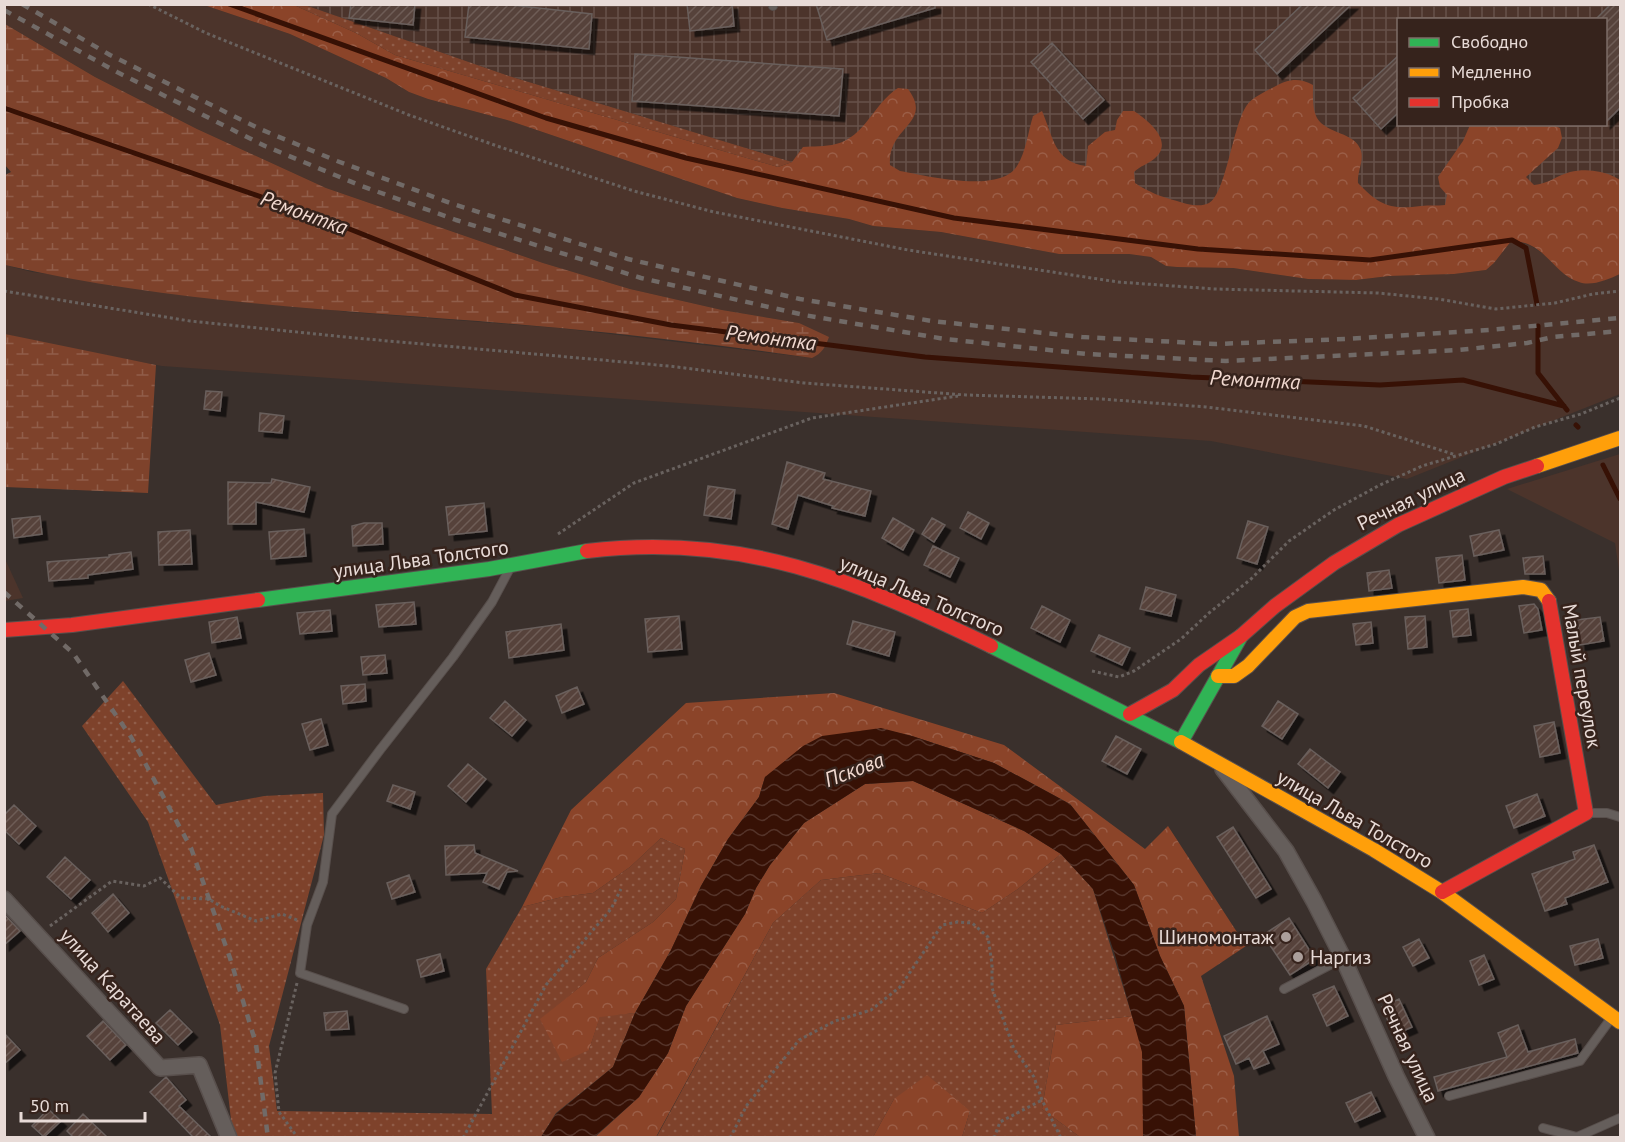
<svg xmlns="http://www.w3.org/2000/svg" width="1625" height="1142" viewBox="0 0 1625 1142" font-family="'PT Sans',sans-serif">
<defs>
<pattern id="industrial-grid" width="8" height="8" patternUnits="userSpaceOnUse" patternTransform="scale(1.5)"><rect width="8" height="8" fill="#4c342b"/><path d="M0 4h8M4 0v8" fill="none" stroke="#665149"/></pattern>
<pattern id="grass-dots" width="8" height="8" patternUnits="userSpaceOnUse" patternTransform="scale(1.5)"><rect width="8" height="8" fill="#7e422b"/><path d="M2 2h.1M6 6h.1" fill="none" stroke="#905d49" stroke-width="1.8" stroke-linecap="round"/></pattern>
<pattern id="forest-crowns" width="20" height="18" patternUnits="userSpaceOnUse" patternTransform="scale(1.5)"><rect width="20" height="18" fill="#8b4429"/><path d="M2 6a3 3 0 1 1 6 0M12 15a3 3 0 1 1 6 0" fill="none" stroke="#9b5e47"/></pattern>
<pattern id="wetland-marsh" width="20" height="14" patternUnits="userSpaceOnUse" patternTransform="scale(1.5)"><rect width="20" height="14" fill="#7e422b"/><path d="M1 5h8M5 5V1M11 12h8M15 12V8" fill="none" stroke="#905d49"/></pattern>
<pattern id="water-waves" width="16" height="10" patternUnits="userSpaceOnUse" patternTransform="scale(1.5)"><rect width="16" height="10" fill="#371105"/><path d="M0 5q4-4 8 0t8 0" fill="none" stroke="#543329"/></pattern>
<pattern id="building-hatch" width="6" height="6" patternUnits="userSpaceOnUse" patternTransform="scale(1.5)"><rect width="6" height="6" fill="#56423b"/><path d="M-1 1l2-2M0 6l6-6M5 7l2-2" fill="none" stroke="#6e5d57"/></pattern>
<filter id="shadow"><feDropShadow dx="5.5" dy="5.5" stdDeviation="0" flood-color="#0009"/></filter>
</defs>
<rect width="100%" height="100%" fill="#3a302c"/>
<path fill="#4c342b" d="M5 5H204L290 34 386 78 409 92 428 99 507 120 737 198 782 208 849 219 873 226 941 232 1059 254H1129L1151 257 1166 266 1233 268 1308 279 1356 280 1389 276 1454 274 1486 270 1494 263 1512 240 1522 243 1530 245 1548 257 1562 272 1601 281 1620 274V394L1407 479 1211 441 162 366 44 344 5 334V265L32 272 348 312 559 328 812 358 799 323 722 310 630 289 543 263 326 188 197 129 95 77 5 24Z
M1620 454V577L1615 543 1507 489Z
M4 559H5L23 598 5 601Z"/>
<path fill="url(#industrial-grid)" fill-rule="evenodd" d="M305 5H1620V227L1384 252 792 162 509 76ZM1398 20H1606V124H1398Z"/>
<path fill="url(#grass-dots)" d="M294 5H305L509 76 792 162 778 167 395 55 356 33Z
M123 681 216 805 264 796 323 793 324 835 269 1046 277 1111 492 1114 486 969 522 907 562 897 593 893 630 867 661 838 685 849 676 899 653 922 598 958 586 982 541 1019 589 1050 600 1016 635 1013 613 1067 556 1113 541 1137H233L220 1025 148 822 82 726Z
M1061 854 1093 889 1132 1016 1056 1025 1042 1109 1080 1137H962L970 1111 894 1099 873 1137 656 1138 773 923 821 880 879 873 982 913 1018 889Z"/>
<path fill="url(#forest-crowns)" d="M204 5H294L356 33 395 55 778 167 792 162 803 147C813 146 825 147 836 144 865 137 874 103 898 88L908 89C934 124 887 126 890 165L900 171C927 176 1000 194 1017 166 1026 152 1028 132 1033 116L1042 111C1053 136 1054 162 1086 166L1088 146 1105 132 1115 130 1117 120 1123 111H1134C1149 121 1175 142 1154 159 1148 164 1140 166 1134 172L1135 183C1148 192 1162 197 1177 201 1186 204 1200 208 1209 203 1226 194 1233 124 1247 105 1253 97 1265 92 1274 87 1288 79 1299 77 1313 85 1313 95 1312 108 1317 118 1326 134 1356 132 1361 151 1364 161 1357 172 1358 183 1379 205 1390 210 1421 206 1429 205 1437 206 1445 205L1447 195 1440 187 1438 177 1463 141 1470 125H1553L1560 128 1562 138 1558 148 1526 177 1534 185C1548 184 1556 176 1570 172 1587 168 1606 171 1620 180V274C1609 279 1591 287 1579 282 1559 276 1549 254 1530 245 1525 242 1518 242 1512 240L1494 263 1486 270 1454 274 1389 276 1356 280 1308 279 1233 268 1177 267 1166 266 1151 257 1129 254H1059L941 232 873 226 849 219 782 208 737 198 507 120 428 99 409 92 386 78 290 34Z
M834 693 1004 745 1145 849 1168 826 1246 946 1201 976 1234 1076 1239 1137H1196L1184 1006 1160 956 1134 885 1070 804 994 763 912 736 881 729 765 777 759 797 728 839 701 886 671 950 635 1013 600 1017 589 1050 562 1062 540 1019 586 982 598 958 653 922 676 899 685 849 661 838 630 867 593 893 562 897 522 907 571 810 686 703Z
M913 781 1024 831 1061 854 1018 889 982 913 879 873 821 880 773 923 656 1137 594 1138 639 1097 668 1053 686 1006 745 914 756 888 770 865 804 823 865 784Z
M1132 1016 1143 1052V1137H1080L1042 1109 1056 1025Z
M927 1075 970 1111 962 1137H873L894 1099Z"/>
<path fill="url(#wetland-marsh)" d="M5 24 95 77 197 129 326 188 543 263 630 289 722 310 799 323 829 337C825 348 822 353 812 358 728 346 644 336 560 328 374 311 187 307 5 265V175L11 172 5 165Z
M5 334 156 365 148 493 5 487Z"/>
<path fill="url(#water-waves)" d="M881 728 912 736 994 763 1070 804 1134 885 1160 956 1184 1006 1196 1137H1143L1142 1052 1115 955 1093 889 1061 854 1024 831 913 781 865 784 804 823 770 865 756 888 745 914 686 1006 668 1053 639 1097 594 1137H541L556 1114 613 1067 635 1013 671 950 701 886 728 839 759 797 765 777 803 746 822 736Z"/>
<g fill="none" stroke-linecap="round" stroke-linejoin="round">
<path stroke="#371105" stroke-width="5" d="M229 4 546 118 686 158 954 218 1198 249 1370 260 1512 240 1526 248 1537 304
M4 108 322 218 515 295 671 325 925 357 1191 377 1380 385 1463 380 1564 406
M1538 326V373L1567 410
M1576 425 1578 427
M1603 465 1620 499"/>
</g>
<path fill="url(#building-hatch)" stroke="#695f5c" stroke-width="1.5" filter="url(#shadow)" d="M351 4H415L413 25 349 18Z
M469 4H502L592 14 589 49 465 37Z
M687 4H732L734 26 690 31Z
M816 4H935V8L827 40Z
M1303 4H1352L1277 74 1255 50Z
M1611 4H1620V108L1605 123V20H1595Z
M1052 43 1104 100 1083 119 1031 62Z
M635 54 843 69 839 116 632 101Z
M1398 56V113L1381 129 1353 98Z
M206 391 222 392 220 411 204 409Z
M260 413 284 416 282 433 259 431Z
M787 462 825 473 823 479 871 491 865 516 832 508 833 506 798 495 788 529 772 524Z
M272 479 310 487 304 512 256 502V524H228V482L271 483Z
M708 486 735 490 731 519 704 515Z
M484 503 487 531 449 535 446 507Z
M968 512 989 523 981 539 960 528Z
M40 516 42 534 14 538 12 519Z
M893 518 914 530 903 550 882 538Z
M932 518 945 525 934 542 922 534Z
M1248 521 1268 527 1257 564 1237 558Z
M364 523H382L383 544 353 546 352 526Z
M304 529 306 556 271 559 269 532Z
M190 530 192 564 159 565 158 532Z
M1499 530 1504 550 1474 556 1470 536Z
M933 546 959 558 950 577 924 565Z
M131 552 133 569 88 575V578L49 581 47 562 109 557V555Z
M1462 555 1465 580 1439 583 1436 558Z
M1543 556 1545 574H1525L1523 558Z
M1389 570 1392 588 1369 591 1367 573Z
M1146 587 1176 595 1171 616 1140 609Z
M414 602 416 624 379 627 376 605Z
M1534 604 1538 609 1542 630 1524 633 1519 606Z
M1042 606 1070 620 1060 642 1031 628Z
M1468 609 1471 635 1453 637 1450 611Z
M330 610 332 631 300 634 297 613Z
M679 616 682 649 648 652 645 619Z
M1425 616 1427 647 1408 649 1405 617Z
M237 617 241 638 212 643 209 622Z
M1600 617 1604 641 1580 645 1577 620Z
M853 621 895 632 889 656 847 644Z
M1371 622 1373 643 1356 645 1353 624Z
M561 624 564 650 509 658 506 632Z
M1099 635 1130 648 1122 665 1091 651Z
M209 653 216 675 191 682 185 660Z
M385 655 387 673 363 675 361 657Z
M365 684 366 701 343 704 341 686Z
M577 687 584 704 562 713 556 696Z
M505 701 526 720 512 736 490 718Z
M1278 701 1298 714 1282 739 1262 726Z
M321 719 328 745 310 750 302 724Z
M1554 722 1560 753 1540 757 1534 726Z
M1116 736 1141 749 1127 774 1102 761Z
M1310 749 1340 772 1328 788 1298 764Z
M468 764 486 779 466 802 448 786Z
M393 785 415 792 410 809 387 801Z
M1537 794 1545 816 1514 828 1506 806Z
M14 805 36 826 19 844 4 830V815Z
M1233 827 1271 889 1256 898 1217 837Z
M474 845 475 853 518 871 507 872 499 889 483 882 487 873 446 875 445 846Z
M1594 845 1608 882 1565 898 1567 904 1545 911 1532 874 1575 859 1573 852Z
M65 857 90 880 71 899 47 877Z
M409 875 415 892 392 899 387 883Z
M113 894 129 913 108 932 92 913Z
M4 914 20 931 4 945Z
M1289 918 1315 959 1290 975 1263 935Z
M1419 939 1429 958 1413 966 1403 947Z
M1598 939 1603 958 1575 965 1570 946Z
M440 954 444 971 421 977 417 960Z
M1484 955 1494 979 1479 985 1470 961Z
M1334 986 1348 1016 1327 1026 1313 995Z
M1399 999 1412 1027 1394 1035 1382 1007Z
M170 1010 192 1032 178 1045 156 1023Z
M347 1011 349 1029 326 1030 324 1013Z
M1267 1016 1279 1044 1263 1051 1269 1063 1254 1069 1249 1058 1236 1064 1224 1036Z
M103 1021 126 1045 110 1060 87 1036Z
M1518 1025 1528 1052 1575 1039 1578 1053 1438 1091 1434 1077 1507 1057 1498 1033Z
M4 1033 20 1050 4 1064Z
M166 1077 186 1100 179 1106 211 1137H193L150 1092Z
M1371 1092 1380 1111 1355 1122 1346 1103Z
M48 1109 61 1121 44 1137 32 1126Z
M83 1114 107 1137H73L67 1131Z"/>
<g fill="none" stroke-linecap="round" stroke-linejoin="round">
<defs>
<path id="lane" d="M773 6V4
M1588 813H1607L1620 817
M1284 989 1343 958
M404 1009 300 973 307 925 323 882 332 814 380 750 453 657 492 602 509 570
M1449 1096 1580 1061 1612 1017
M1543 1128 1577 1137 1620 1118"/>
<path id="street" d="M1223 769 1286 851 1314 901 1343 958 1396 1076 1427 1138
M4 899 160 1068 199 1065 229 1138"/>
<path id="fast" d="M258 600 489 569 587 551
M991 646 1181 742 1241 636"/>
<path id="slow" d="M1537 466 1620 438
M1218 676H1234L1248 666 1295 617 1308 611 1523 587 1541 590 1549 601
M1181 742 1374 850 1442 892 1620 1022"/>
<path id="jam" d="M587 551C743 532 854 580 991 646
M4 630 72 625 258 600
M1130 714 1173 690 1199 665 1241 636 1275 606 1334 563 1398 525 1504 477 1537 466
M1442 892 1586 813 1549 601"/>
</defs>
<use href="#lane" stroke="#584f4c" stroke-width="10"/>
<use href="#street" stroke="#584f4c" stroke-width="18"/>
<use href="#fast" stroke="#584f4c" stroke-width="16"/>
<use href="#slow" stroke="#584f4c" stroke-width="16"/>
<use href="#jam" stroke="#584f4c" stroke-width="16"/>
<path stroke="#69625f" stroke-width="3" stroke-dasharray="3 3" stroke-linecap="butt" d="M148 4 206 33 409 115 500 147 634 191 714 212 908 250 1118 282 1215 289 1378 293 1438 299 1496 309 1555 303 1593 294 1620 291
M4 291 190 321 355 338 669 366 804 383 966 395 1102 399 1206 407 1364 426 1456 455
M558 534 634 483 812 418 958 396
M1092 671 1119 677 1134 671 1181 639 1209 613 1251 579 1289 541 1334 510 1378 486 1422 466 1496 444 1535 427 1581 414 1620 398
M50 926 112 881 144 886 160 878 181 898 209 899 220 906 256 921 282 914 297 920
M297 983 275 1073 279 1112 298 1138
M463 1138 546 985 611 909 621 889
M730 1138 747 1105 799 1040 835 1021 871 1010 900 987 942 925 958 922 972 923 988 937 992 964V988L1014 1049 1034 1077 1042 1100 1061 1138
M994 1138 1000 1122 1042 1100"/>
<use href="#lane" stroke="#655e5b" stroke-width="8"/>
<use href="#street" stroke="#655e5b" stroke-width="15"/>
<use href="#fast" stroke="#30b455" stroke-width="14"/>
<use href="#slow" stroke="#ff9f0a" stroke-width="14"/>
<use href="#jam" stroke="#e5322d" stroke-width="14"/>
<path stroke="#716a67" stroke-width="4.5" stroke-dasharray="8 8" stroke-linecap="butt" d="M22 4 110 55 260 129 337 161 453 204 628 259 800 299 932 321 1082 337 1216 344 1346 339 1489 330 1620 318
M4 10 117 72 265 146 359 185 456 220 641 278 804 315 945 339 1087 354 1226 361 1458 350 1527 343 1553 337 1620 331
M4 592 73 653 131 737 191 848 230 958 256 1044 268 1138"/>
</g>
<g fill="#ab9f9b" stroke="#36231c" stroke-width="2">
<circle cx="1286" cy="937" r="6"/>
<circle cx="1298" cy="957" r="6"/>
</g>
<g text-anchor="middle" stroke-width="5" stroke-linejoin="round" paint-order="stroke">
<g font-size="20" fill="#e8dbd7" stroke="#36231c">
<text transform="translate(1411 499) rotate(-26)" y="7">Речная улица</text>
<text transform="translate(421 559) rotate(-8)" y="7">улица Льва Толстого</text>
<text transform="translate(922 596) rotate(23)" y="7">улица Льва Толстого</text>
<text transform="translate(1582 676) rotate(80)" y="7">Малый переулок</text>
<text transform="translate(1355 819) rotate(30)" y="7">улица Льва Толстого</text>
<text transform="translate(113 986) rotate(48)" y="7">улица Каратаева</text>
<text transform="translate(1408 1048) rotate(65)" y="7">Речная улица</text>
</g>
<g font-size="20" fill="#e8dbd7" stroke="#36231c" text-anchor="end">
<text x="1274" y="944">Шиномонтаж</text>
<text x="1310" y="964" text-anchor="start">Наргиз</text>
</g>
<g font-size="21" font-style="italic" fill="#f1d9d0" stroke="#36231c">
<text transform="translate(304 213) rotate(20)" y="7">Ремонтка</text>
<text transform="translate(771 338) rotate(7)" y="7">Ремонтка</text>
<text transform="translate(1255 380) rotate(3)" y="7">Ремонтка</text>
<text transform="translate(854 770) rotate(-21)" y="7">Пскова</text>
</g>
</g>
<rect width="1625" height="1142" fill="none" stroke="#e8dbd7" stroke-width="12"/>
<rect x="1397" y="18" width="210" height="108" fill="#36231c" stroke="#7d6d67" stroke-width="1.5"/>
<rect x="1409" y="38" width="30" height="9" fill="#30b455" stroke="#7d6d67" stroke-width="1.5"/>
<text x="1451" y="48" font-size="18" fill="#e8dbd7">Свободно</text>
<rect x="1409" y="68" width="30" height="9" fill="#ff9f0a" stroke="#7d6d67" stroke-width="1.5"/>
<text x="1451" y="78" font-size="18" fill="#e8dbd7">Медленно</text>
<rect x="1409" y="98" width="30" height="9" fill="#e5322d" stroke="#7d6d67" stroke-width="1.5"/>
<text x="1451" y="108" font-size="18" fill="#e8dbd7">Пробка</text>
<path d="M21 1112v9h124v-9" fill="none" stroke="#e8dbd7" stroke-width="3"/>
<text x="30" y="1112" font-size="18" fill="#e8dbd7" stroke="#36231c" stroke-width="4.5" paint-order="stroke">50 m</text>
</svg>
